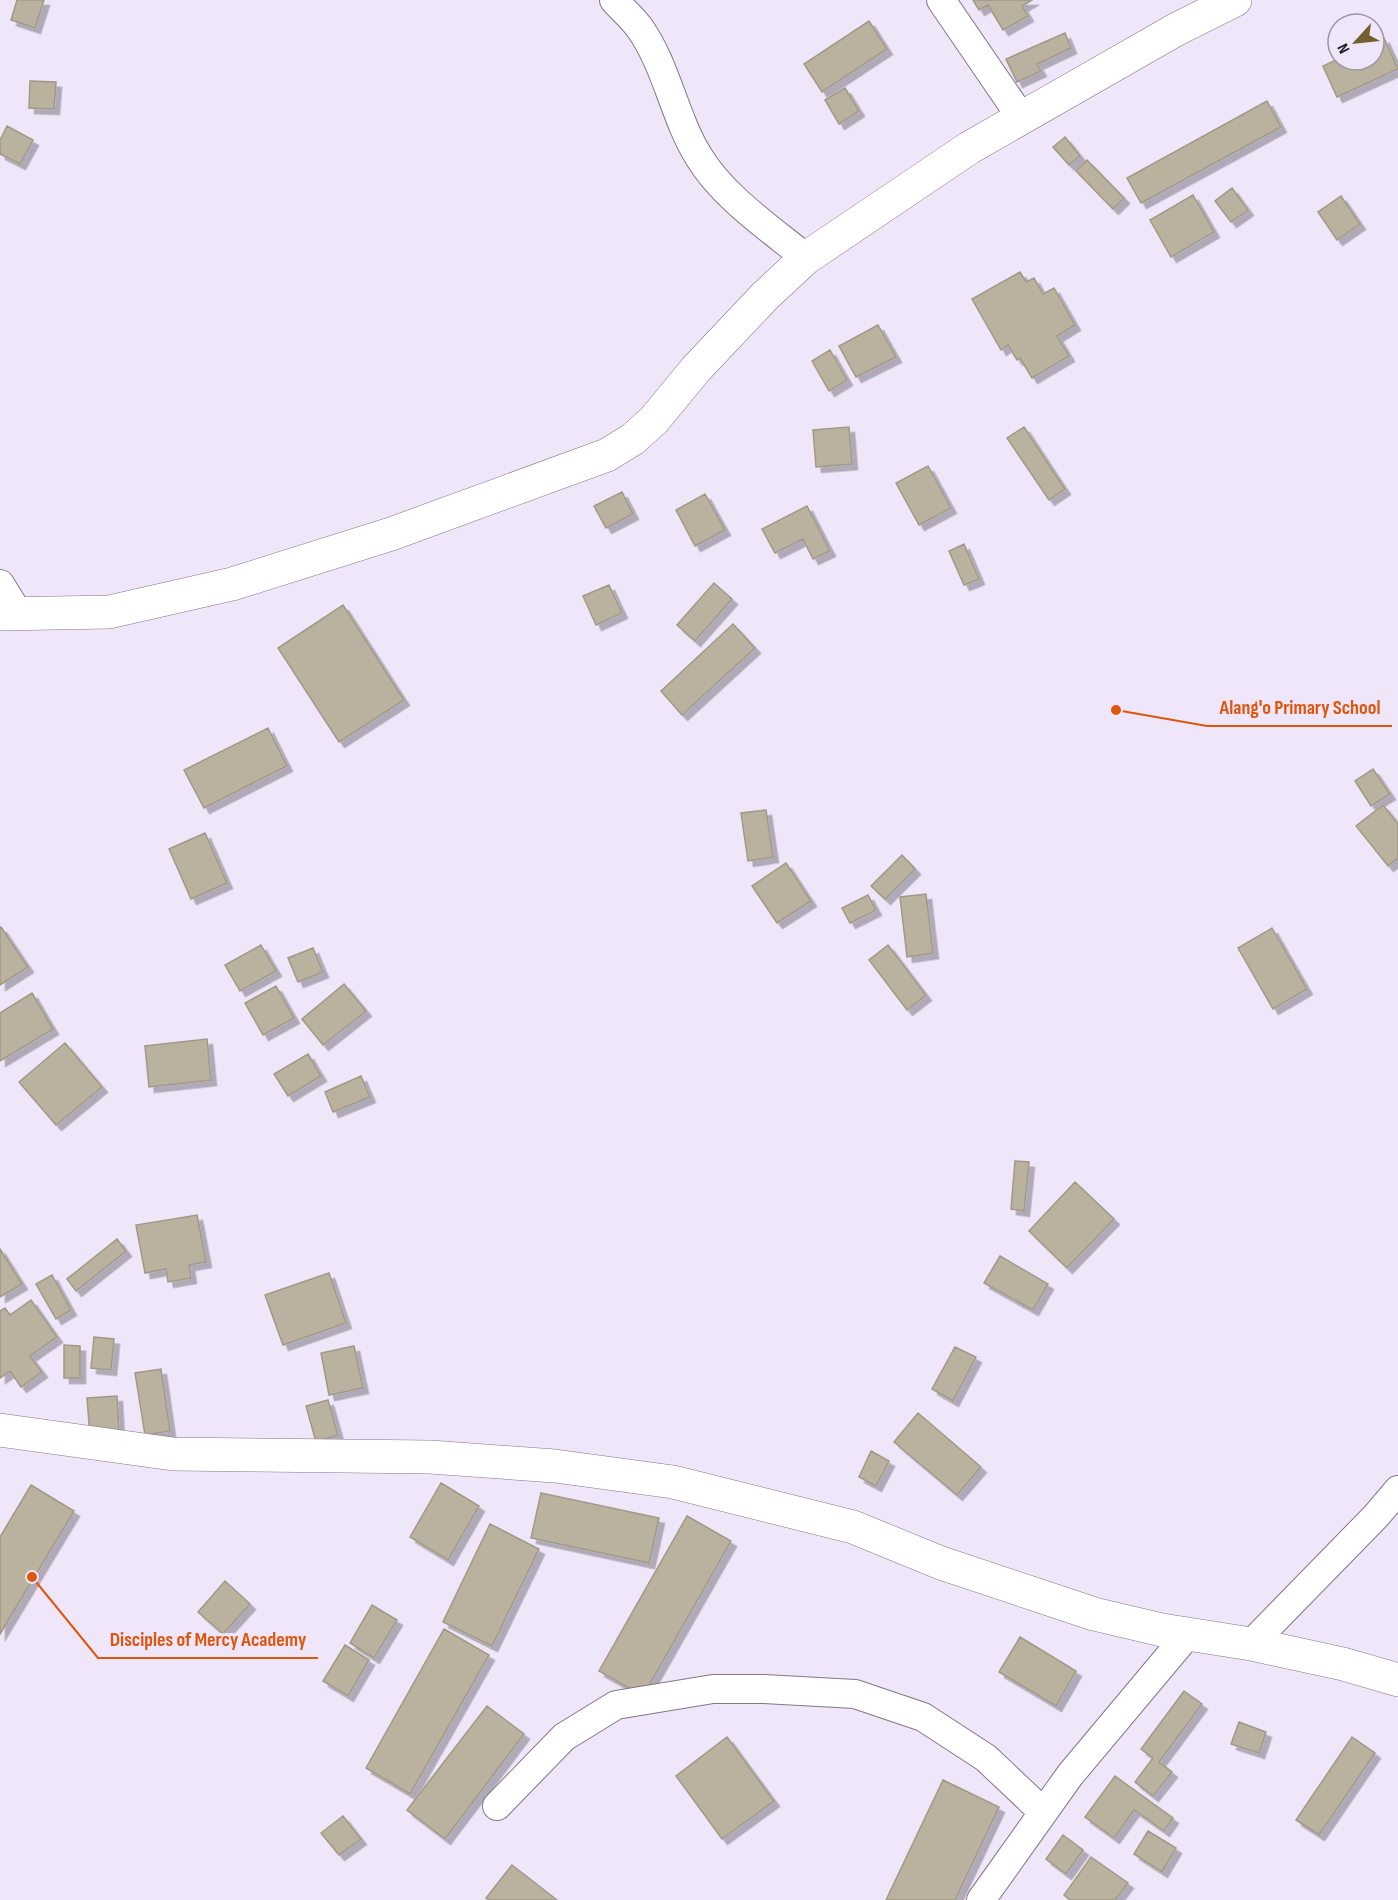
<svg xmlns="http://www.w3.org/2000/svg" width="1398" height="1900" viewBox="0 0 1398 1900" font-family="'Sofia Sans Condensed',sans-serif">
<defs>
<filter id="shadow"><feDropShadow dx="5.5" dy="5.5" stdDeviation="0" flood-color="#0004"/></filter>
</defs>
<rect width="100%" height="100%" fill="#f0e6f9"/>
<path fill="#bab19f" stroke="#a19987" stroke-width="1.5" filter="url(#shadow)" d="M17 0H44L35 28 11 20Z
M973 0H1032L1022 6 1028 16 1003 30 988 5 979 10Z
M869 21 887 49 822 92 804 64Z
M1065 33 1071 48 1037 64 1041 71 1017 82 1006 59Z
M1384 38 1398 69 1337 97 1323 66 1338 59 1374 60V42Z
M30 81 56 82 54 109 29 108Z
M845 88 859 111 839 124 825 100Z
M1267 101 1281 127 1141 203 1127 178Z
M7 126 33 140 20 164 0 154V140Z
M1065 137 1080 156 1069 165 1053 147Z
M1087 160 1124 198 1113 209 1076 171Z
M1232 188 1248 210 1231 222 1215 201Z
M1193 195 1214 232 1171 257 1150 220Z
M1341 196 1360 224 1337 240 1318 212Z
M1020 272 1026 282 1034 278 1043 294 1054 288 1075 325 1057 336 1069 356 1032 378 1020 358 1017 360 1008 345 1001 350 972 299Z
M878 325 896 357 856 377 839 346Z
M830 350 847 380 829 391 812 361Z
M849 427 852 464 816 467 813 430Z
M1024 427 1065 489 1049 500 1007 438Z
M928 466 951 508 919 525 896 483Z
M622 492 633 514 606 528 594 506Z
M705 494 725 530 695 546 676 510Z
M807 506 830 551 813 559 803 539 775 553 762 529Z
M964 544 979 579 964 585 949 551Z
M714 583 732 599 695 641 677 625Z
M609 585 622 613 596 625 583 596Z
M343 605 404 700 339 742 278 648Z
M733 624 755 648 682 715 661 691Z
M268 728 287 766 204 808 184 770Z
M1373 769 1390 794 1371 806 1355 781Z
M1383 805 1398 824V858L1388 866 1356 826Z
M766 810 773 857 748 861 741 813Z
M205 833 227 883 191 899 169 849Z
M902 855 915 869 885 899 871 886Z
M786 863 811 901 777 923 752 886Z
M926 894 933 953 907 957 900 897Z
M868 895 876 910 850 923 842 908Z
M1 927 28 967 0 985V928Z
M1272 928 1307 989 1273 1009 1238 948Z
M261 945 276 971 240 991 225 965Z
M888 945 926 995 907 1010 869 960Z
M313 948 323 972 298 982 288 958Z
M344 984 366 1011 323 1045 302 1019Z
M276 986 294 1018 263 1035 245 1003Z
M32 993 53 1029 0 1061V1013Z
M207 1039 211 1080 149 1087 145 1046Z
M65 1043 102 1087 56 1125 19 1082Z
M308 1054 321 1076 288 1096 274 1074Z
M361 1076 370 1097 333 1112 325 1092Z
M1015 1161 1029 1162 1024 1211 1011 1209Z
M1075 1182 1114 1219 1067 1268 1029 1231Z
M197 1215 206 1262 189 1265 191 1278 168 1282 166 1269 145 1273 136 1225Z
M117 1239 126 1251 76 1291 67 1279Z
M0 1249 22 1284 0 1297Z
M1000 1256 1048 1284 1033 1310 984 1283Z
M329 1273 346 1323 283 1345 265 1295Z
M52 1275 71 1310 56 1319 36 1284Z
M31 1300 57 1337 30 1356 42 1372 21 1387 10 1371 0 1378V1311L5 1308 10 1315Z
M94 1337 114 1339 111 1370 91 1368Z
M64 1345 80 1346V1378H64Z
M354 1346 363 1388 329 1395 321 1353Z
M955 1347 976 1357 953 1401 932 1389Z
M161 1369 170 1431 145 1435 135 1373Z
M117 1396 119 1434 90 1436 87 1398Z
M328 1400 338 1435 316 1442 306 1406Z
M918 1413 981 1467 957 1495 894 1442Z
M871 1451 889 1461 876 1486 859 1477Z
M441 1483 479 1506 448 1560 410 1537Z
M31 1485 74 1511 0 1634V1537Z
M541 1493 659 1518 649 1563 531 1538Z
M687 1516 731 1541 643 1696 599 1671Z
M490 1524 539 1549 492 1646 443 1622Z
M225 1581 250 1604 223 1634 198 1612Z
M372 1605 397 1620 374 1658 350 1643Z
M444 1629 489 1655 410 1794 366 1768Z
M1020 1637 1076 1671 1056 1706 999 1672Z
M345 1645 369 1660 348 1696 323 1681Z
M1184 1691 1202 1704 1159 1762 1172 1772 1153 1796 1135 1782 1153 1758 1141 1749Z
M487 1706 524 1734 445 1839 407 1810Z
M1239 1722 1266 1732 1259 1753 1231 1744Z
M727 1737 774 1801 722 1839 676 1776Z
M1352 1737 1375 1753 1319 1835 1296 1820Z
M1115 1776 1173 1818 1164 1831 1134 1810 1114 1838 1085 1817Z
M943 1780 999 1807 955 1900H886Z
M343 1816 361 1839 339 1855 321 1833Z
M1148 1831 1176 1848 1162 1872 1134 1854Z
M1063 1835 1083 1850 1066 1874 1046 1859Z
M1091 1857 1128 1883 1115 1900H1070L1064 1895Z
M512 1865 557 1900H489L486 1898Z"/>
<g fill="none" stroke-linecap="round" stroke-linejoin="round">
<defs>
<path id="minor" d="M614 0C622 9 632 18 639 27 667 66 674 117 699 157 723 197 771 229 806 258
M941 0 1021 117
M0 584 18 613
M1251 1644 1376 1516 1398 1490
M497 1806 564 1737 616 1705 713 1689H764L855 1694 923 1717 986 1758 1043 1812
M981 1900 1070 1775 1188 1634"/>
<path id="tertiary" d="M0 614 109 612 232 584 391 534 607 455 633 439 654 420 696 369 765 296 806 258 969 148 1177 29 1235 0
M0 1430 173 1454 430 1457 555 1466 673 1482 853 1527 941 1563 1094 1614 1162 1630 1251 1644 1343 1664 1398 1680"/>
</defs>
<use href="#minor" stroke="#807787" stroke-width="30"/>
<use href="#tertiary" stroke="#807787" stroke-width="34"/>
<use href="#minor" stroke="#fff" stroke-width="28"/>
<use href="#tertiary" stroke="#fff" stroke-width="33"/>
</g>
<path fill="none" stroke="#de560d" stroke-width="2" d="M1116 710L1207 726H1392M32 1577L98 1658H318"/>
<g fill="#de560d" stroke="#f0e6f9" stroke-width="2">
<circle cx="1116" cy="710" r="6"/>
<circle cx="32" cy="1577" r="6"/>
</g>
<g font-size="20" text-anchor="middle" font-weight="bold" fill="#de560d" stroke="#f0e6f9" stroke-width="6" stroke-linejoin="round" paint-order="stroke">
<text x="1300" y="714">Alang'o Primary School</text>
<text x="208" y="1646">Disciples of Mercy Academy</text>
</g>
<g transform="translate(1356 42) rotate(243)"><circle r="28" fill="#f0e6f9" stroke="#9c95a3" stroke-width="1.5"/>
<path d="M0-4.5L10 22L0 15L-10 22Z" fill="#745f2e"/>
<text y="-9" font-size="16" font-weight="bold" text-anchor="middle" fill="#1e1b21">N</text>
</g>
</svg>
